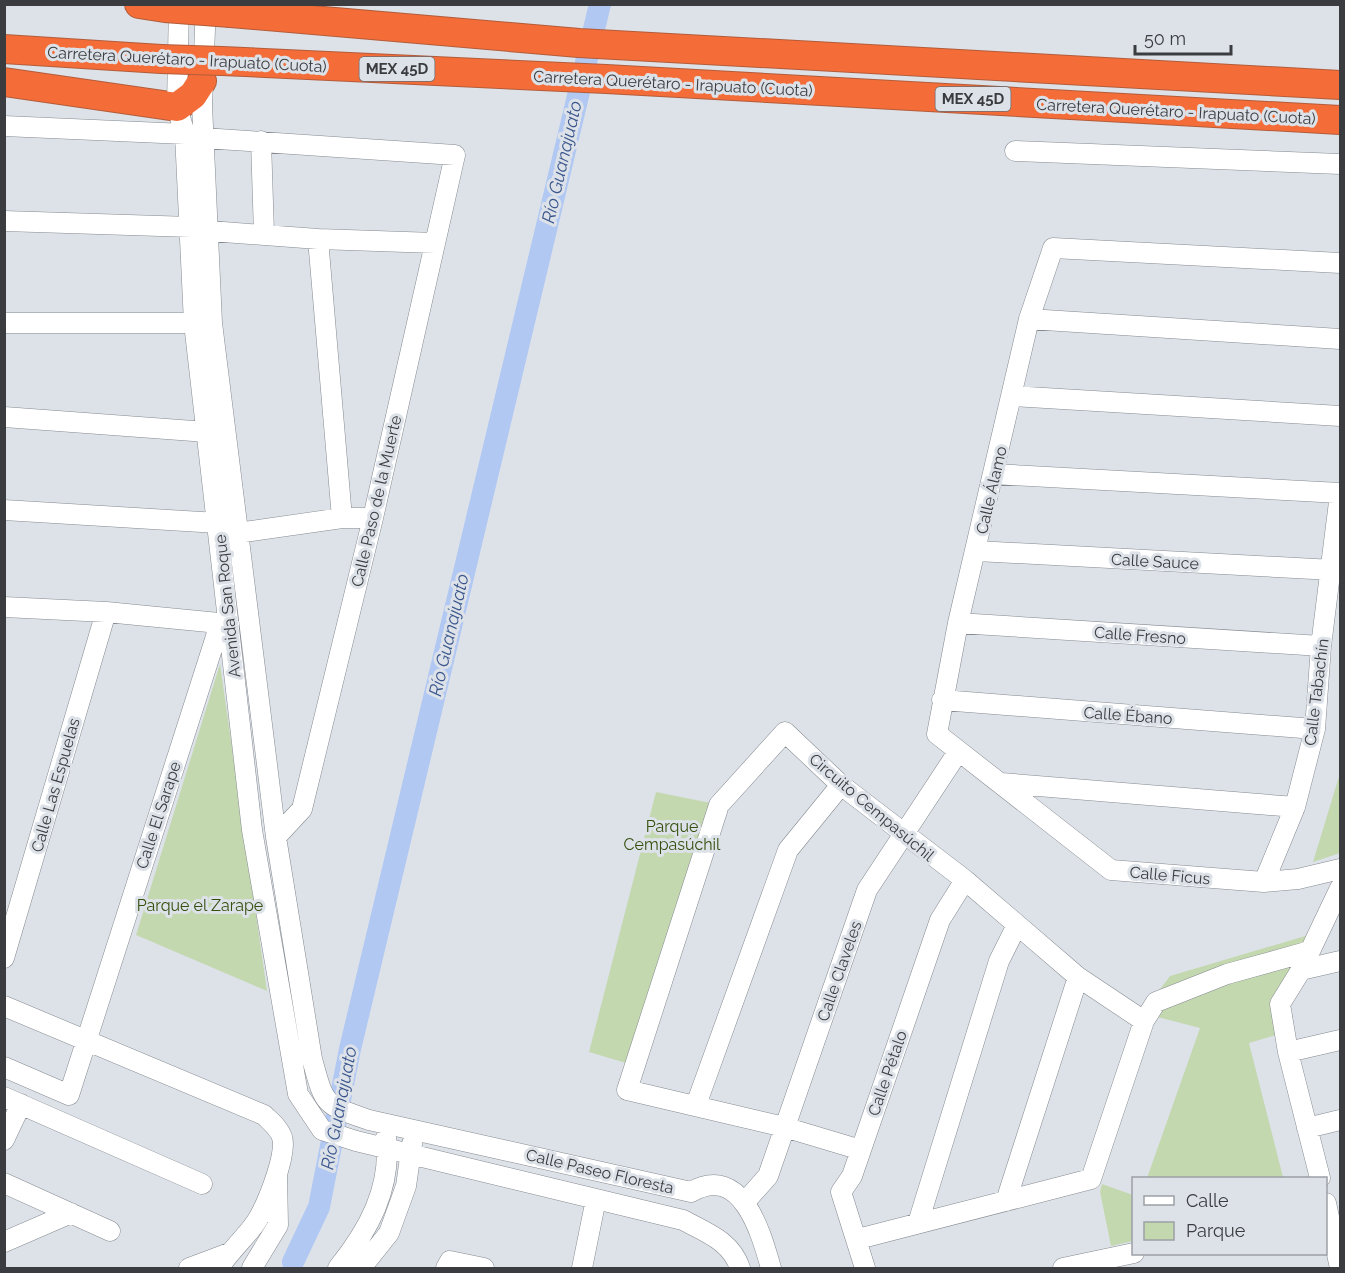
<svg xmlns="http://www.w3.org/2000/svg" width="1345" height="1273" viewBox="0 0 1345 1273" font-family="Raleway,sans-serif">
<rect width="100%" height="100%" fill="#dde2e9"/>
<path fill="#c4d8b0" d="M220 664 267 991 136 935Z
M1340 773V853L1313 862Z
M656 792 711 803 626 1063 589 1052Z
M1312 934 1271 1009 1276 1035 1249 1043 1283 1177 1147 1178 1200 1028 1142 1013 1170 976Z
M1102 1184 1133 1195V1241L1111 1246 1100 1192Z"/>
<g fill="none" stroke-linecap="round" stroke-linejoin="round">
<path stroke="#b1c8f3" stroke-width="22" d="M293 1262 319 1207 350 1049 600 4"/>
<defs>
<path id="minor" d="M179 4 177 107 185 134 194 323 252 830 298 1094 322 1130 356 1141 683 1220C707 1233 731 1241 740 1268
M206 4 202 105 212 323 276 837 312 1059C325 1106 323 1104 369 1120L691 1192C742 1163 761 1233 771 1268
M4 126 185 134
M203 138 455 155 373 518 302 809 276 837
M261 141 264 234
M1015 151 1340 164
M4 221 191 227
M210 231 318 239 435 243
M318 239 342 518
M1340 263 1053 248 1029 319 958 623 937 734 1111 870 1264 882 1298 879 1340 869
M1029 319 1340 339
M4 323H207
M1013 396 1340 416
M4 417 207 432
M993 474 1340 493
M4 510 218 523
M237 533 342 518H373
M977 551 1333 570
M4 607 106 612 229 624
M958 623 1321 646
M942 700 1315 729
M1001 783 1295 807
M1264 882 1295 807 1315 729 1321 646 1340 494
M4 958 106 612
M1301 970 1340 961
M4 1006 264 1115C271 1122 279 1128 282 1137 288 1154 265 1210 254 1225 243 1240 229 1252 219 1268
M1288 1052 1340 1040
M4 1067 69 1095 220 624
M4 1097 202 1184
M696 1105 788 850 841 785
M1307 1128 1340 1120
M4 1140 21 1104
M861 1150 784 1127 627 1090 719 805 785 732 841 785 965 880 1078 977 1144 1021
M1320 1178 1288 1052 1280 1004 1301 970 1340 888
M4 1183 110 1231
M1006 1201 1078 977
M745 1202 768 1176 867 890 958 752
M1326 1203 1340 1268
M918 1223 999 961 1017 925
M858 1239 1091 1179 1144 1021 1156 1002 1227 974 1310 951
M4 1242 71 1213
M189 1268 229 1253
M252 1268 278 1225 277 1175
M338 1268C368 1231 392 1188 386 1138
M361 1268 389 1233 406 1186 412 1144
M446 1268 450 1261 484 1268
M582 1268 596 1199
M865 1268 841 1192 852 1176 940 920 965 880
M1063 1268 1134 1253"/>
<path id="highway" d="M139 4 165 8
M231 13 579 43 1340 85
M4 49 161 59
M222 61 606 79 1340 120
M4 82 177 107 193 95 202 81"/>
</defs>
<use href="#minor" stroke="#858a90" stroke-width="21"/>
<use href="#highway" stroke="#b35c3a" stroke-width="30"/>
<use href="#minor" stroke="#fff" stroke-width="20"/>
<use href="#highway" stroke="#f46d38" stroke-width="28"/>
<defs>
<path id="highway-bridge" d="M165 8 231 13
M161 59 222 61"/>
</defs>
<use href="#highway-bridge" stroke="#b35c3a" stroke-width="30" stroke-linecap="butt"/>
<use href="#highway-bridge" stroke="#f46d38" stroke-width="28"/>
</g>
<g text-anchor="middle" stroke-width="6" stroke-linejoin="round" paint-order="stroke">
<g fill="#dde2e9" stroke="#6b6e72" stroke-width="1.5">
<rect x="359.5" y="57" width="75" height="24" rx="4.5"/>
<rect x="935.5" y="87" width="75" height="24" rx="4.5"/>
</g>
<g font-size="15" font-weight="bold" fill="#3a3c3f">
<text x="397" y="74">MEX 45D</text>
<text x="973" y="104">MEX 45D</text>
</g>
<g font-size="16" fill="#3a3c3f" stroke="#dde2e9">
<text transform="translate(187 59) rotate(3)" y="6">Carretera Querétaro - Irapuato (Cuota)</text>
<text transform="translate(673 83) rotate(3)" y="6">Carretera Querétaro - Irapuato (Cuota)</text>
<text transform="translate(1176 111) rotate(3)" y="6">Carretera Querétaro - Irapuato (Cuota)</text>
<text transform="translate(991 490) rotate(-77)" y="6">Calle Álamo</text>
<text transform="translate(376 501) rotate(-77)" y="6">Calle Paso de la Muerte</text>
<text transform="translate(1155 561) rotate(3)" y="6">Calle Sauce</text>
<text transform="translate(227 606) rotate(-96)" y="6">Avenida San Roque</text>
<text transform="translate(1140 635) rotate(4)" y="6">Calle Fresno</text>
<text transform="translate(1316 692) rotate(-83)" y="6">Calle Tabachín</text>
<text transform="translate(1128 715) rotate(4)" y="6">Calle Ébano</text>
<text transform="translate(55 785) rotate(-74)" y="6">Calle Las Espuelas</text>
<text transform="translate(872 807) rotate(40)" y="6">Circuito Cempasúchil</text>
<text transform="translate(158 815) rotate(-72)" y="6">Calle El Sarape</text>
<text transform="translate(1170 875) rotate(5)" y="6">Calle Ficus</text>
<text transform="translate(839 971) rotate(-71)" y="6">Calle Claveles</text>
<text transform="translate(887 1073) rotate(-71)" y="6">Calle Pétalo</text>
<text transform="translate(600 1171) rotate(13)" y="6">Calle Paseo Floresta</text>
</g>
<g font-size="16" fill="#354f0c" stroke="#dde2e9">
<text x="672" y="832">Parque<tspan x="672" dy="18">Cempasúchil</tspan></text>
<text x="200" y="911">Parque el Zarape</text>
</g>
<g font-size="18" font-style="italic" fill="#3a568d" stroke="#dde2e9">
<text transform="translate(562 162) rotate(-77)" y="6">Río Guanajuato</text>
<text transform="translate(449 635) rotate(-77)" y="6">Río Guanajuato</text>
<text transform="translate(339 1108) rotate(-79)" y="6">Río Guanajuato</text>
</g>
</g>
<rect width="1345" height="1273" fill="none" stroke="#3a3c3f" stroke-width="12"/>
<rect x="1132" y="1177" width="195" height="78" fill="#dde2e9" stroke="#9ca0a5" stroke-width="1.5"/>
<rect x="1144" y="1196" width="30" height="9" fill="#ffffff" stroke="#9ca0a5" stroke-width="1.5"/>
<text x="1186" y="1207" font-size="18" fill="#3a3c3f">Calle</text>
<rect x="1144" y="1222" width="30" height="18" fill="#c4d8b0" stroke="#9ca0a5" stroke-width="1.5"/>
<text x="1186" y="1237" font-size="18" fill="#3a3c3f">Parque</text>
<path d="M1135 45v9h96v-9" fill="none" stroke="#3a3c3f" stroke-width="3"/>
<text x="1144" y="45" font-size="18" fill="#3a3c3f" stroke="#dde2e9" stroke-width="4.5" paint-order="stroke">50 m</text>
</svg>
